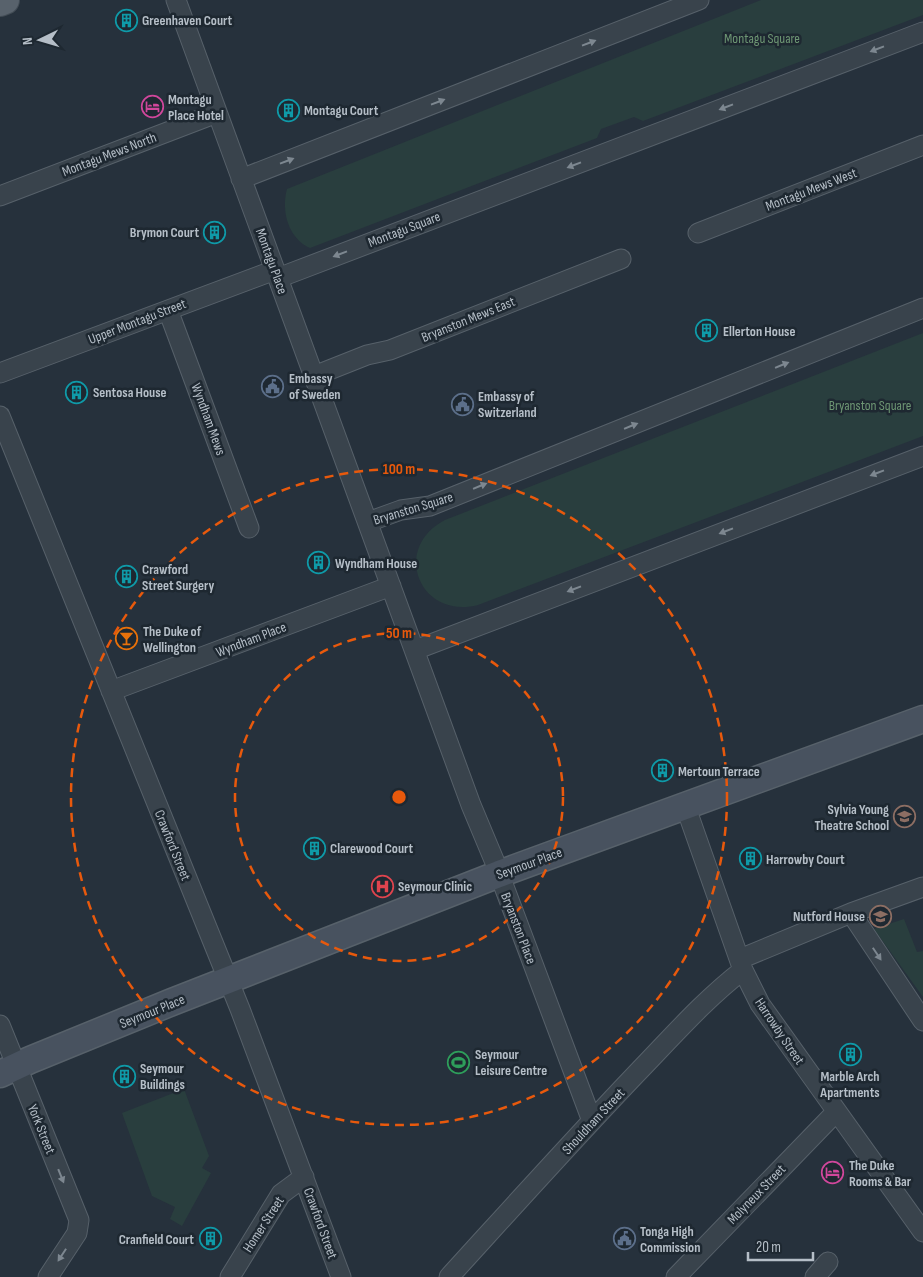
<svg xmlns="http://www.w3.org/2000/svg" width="923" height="1277" viewBox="0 0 923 1277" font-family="'Sofia Sans Condensed',sans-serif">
<rect width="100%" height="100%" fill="#26313c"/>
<path fill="#293e3e" d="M761 0H923V15L643 121 634 117 601 129 597 138 310 248C288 238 281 211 287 189Z
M923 333V436L478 605C419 620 391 548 445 520Z
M904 919 917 952 923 951V997L874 929Z
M184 1089 209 1156 202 1168 211 1173 182 1226 170 1219 175 1207 152 1196 122 1113Z"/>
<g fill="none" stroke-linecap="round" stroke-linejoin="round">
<defs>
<path id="street" d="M176 0 471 805 494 860 592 1121
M241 179 699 0
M0 196 217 113
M698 233 923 145
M278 278 923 32
M168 310 249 528
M0 373 275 270
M314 376 367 355 390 350 621 259
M0 416 240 1009 341 1277
M368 522 401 510 430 506 923 308
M415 650 923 456
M111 691 391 586
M685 805 743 970 760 1004 923 1232
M851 913 923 1021
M740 959 851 913 923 887
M0 1025 79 1220 77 1233 48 1277
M230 1277 281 1194 304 1177
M449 1277C511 1209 573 1140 637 1073 671 1038 704 1000 743 970
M676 1277 836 1112
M815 1277 828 1262"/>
<path id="secondary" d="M0 1074 30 1060 172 1002 499 874 923 719"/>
<path id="primary" d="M0 2 5 0"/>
</defs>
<use href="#street" stroke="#57616a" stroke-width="21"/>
<use href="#secondary" stroke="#57616a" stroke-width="29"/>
<use href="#primary" stroke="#424c55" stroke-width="30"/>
<use href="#street" stroke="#39434c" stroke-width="19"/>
<use href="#secondary" stroke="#48525f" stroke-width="26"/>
<use href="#primary" stroke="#58626c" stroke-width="28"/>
</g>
<defs><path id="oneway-solid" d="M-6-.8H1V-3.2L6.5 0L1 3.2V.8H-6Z" transform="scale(1.25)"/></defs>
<g fill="#7d8790">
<use href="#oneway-solid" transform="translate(589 43) rotate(-21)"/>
<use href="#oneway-solid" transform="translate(877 49) rotate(159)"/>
<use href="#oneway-solid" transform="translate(438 102) rotate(-21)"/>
<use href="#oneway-solid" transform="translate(726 107) rotate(159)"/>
<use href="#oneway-solid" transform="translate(287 161) rotate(-21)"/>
<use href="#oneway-solid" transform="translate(574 165) rotate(159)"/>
<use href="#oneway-solid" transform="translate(340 254) rotate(159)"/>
<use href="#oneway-solid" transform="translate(782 365) rotate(-22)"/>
<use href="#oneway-solid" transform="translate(631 426) rotate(-22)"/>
<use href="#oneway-solid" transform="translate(877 473) rotate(159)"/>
<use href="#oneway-solid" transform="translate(480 486) rotate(-22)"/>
<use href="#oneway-solid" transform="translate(726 531) rotate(159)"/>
<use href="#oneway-solid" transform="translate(574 589) rotate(159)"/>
<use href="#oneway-solid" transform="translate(877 954) rotate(56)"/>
<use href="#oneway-solid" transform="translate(61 1176) rotate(68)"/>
<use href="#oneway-solid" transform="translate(62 1255) rotate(123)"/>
</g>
<g fill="none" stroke="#e8590c" stroke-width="2.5" stroke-dasharray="9 6">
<circle cx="399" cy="797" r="164"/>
<circle cx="399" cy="797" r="328"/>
</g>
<defs>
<symbol id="building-ring" viewBox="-11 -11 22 22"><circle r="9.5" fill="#1e2831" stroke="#0f9aa8" stroke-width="1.5"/><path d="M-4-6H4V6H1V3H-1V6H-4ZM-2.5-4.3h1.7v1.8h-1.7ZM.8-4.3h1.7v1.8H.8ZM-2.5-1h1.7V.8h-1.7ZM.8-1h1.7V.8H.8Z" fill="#0f9aa8"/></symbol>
<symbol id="hotel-ring" viewBox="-11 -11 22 22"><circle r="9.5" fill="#1e2831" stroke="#d1479c" stroke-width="1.5"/><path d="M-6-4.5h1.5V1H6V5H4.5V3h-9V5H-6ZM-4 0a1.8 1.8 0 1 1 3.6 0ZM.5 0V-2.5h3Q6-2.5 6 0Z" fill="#d1479c"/></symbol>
<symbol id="civic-ring" viewBox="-11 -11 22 22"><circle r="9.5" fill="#1e2831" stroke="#5c6f8a" stroke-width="1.5"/><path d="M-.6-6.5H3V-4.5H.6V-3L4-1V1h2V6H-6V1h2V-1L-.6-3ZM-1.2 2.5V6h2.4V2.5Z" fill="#5c6f8a"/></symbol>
<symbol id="bar-ring" viewBox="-11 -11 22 22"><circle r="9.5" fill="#1e2831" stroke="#e8710a" stroke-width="1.5"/><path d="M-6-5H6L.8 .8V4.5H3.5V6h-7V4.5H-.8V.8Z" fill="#e8710a"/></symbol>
<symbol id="school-ring" viewBox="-11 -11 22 22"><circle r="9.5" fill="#1e2831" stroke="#8d6e63" stroke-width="1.5"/><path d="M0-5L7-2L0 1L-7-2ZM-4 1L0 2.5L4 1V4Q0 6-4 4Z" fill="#8d6e63"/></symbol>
<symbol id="hospital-ring" viewBox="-11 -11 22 22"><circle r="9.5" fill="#1e2831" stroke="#e0444e" stroke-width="1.5"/><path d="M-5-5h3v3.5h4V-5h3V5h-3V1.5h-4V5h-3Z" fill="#e0444e"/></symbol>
<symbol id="university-ring" viewBox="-11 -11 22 22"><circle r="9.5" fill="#1e2831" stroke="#8d6e63" stroke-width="1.5"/><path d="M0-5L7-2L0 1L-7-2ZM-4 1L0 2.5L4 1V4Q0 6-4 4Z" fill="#8d6e63"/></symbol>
<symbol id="stadium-ring" viewBox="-11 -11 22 22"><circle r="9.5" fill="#1e2831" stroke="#2e9e5b" stroke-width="1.5"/><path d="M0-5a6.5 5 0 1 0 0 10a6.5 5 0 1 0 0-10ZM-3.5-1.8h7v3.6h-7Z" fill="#2e9e5b"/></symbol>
</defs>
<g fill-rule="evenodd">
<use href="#building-ring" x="114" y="8" width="25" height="25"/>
<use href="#hotel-ring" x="140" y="94" width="25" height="25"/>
<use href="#building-ring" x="276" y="98" width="25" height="25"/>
<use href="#building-ring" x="202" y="220" width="25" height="25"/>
<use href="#building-ring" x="694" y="318" width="25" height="25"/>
<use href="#civic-ring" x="260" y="374" width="25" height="25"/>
<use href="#building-ring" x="64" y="380" width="25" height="25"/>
<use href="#civic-ring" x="450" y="392" width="25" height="25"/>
<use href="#building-ring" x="306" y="550" width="25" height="25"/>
<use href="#building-ring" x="114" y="564" width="25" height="25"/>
<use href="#bar-ring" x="114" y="626" width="25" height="25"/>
<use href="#building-ring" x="650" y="758" width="25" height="25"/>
<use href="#school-ring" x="892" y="804" width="25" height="25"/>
<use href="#building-ring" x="302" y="836" width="25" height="25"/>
<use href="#building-ring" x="738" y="846" width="25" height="25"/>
<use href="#hospital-ring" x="370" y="874" width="25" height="25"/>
<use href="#university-ring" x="868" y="904" width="25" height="25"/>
<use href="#building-ring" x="838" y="1042" width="25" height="25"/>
<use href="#stadium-ring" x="446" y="1050" width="25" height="25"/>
<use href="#building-ring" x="112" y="1064" width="25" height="25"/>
<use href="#hotel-ring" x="820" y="1160" width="25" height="25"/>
<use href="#building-ring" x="198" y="1226" width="25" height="25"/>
<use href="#civic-ring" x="612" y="1226" width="25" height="25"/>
</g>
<g text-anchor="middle" stroke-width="5" stroke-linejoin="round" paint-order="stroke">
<g font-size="14" font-weight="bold" fill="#b5bec7" stroke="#1e2831" text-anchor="start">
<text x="142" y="25">Greenhaven Court</text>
<text x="168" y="104">Montagu<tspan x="168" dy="16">Place Hotel</tspan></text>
<text x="304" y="115">Montagu Court</text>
<text x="199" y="237" text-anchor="end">Brymon Court</text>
<text x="723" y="336">Ellerton House</text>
<text x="289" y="383">Embassy<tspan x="289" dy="16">of Sweden</tspan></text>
<text x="93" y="397">Sentosa House</text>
<text x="478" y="401">Embassy of<tspan x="478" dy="16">Switzerland</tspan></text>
<text x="335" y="568">Wyndham House</text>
<text x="142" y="574">Crawford<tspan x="142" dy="16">Street Surgery</tspan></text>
<text x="143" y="636">The Duke of<tspan x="143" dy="16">Wellington</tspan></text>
<text x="678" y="776">Mertoun Terrace</text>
<text x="889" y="814" text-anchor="end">Sylvia Young<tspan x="889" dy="16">Theatre School</tspan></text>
<text x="330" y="853">Clarewood Court</text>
<text x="766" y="864">Harrowby Court</text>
<text x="398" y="891">Seymour Clinic</text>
<text x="865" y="921" text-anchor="end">Nutford House</text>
<text x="475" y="1059">Seymour<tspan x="475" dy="16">Leisure Centre</tspan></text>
<text x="140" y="1073">Seymour<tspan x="140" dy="16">Buildings</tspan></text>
<text x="850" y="1081" text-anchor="middle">Marble Arch<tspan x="850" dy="16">Apartments</tspan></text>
<text x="849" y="1170">The Duke<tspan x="849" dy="16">Rooms &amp; Bar</tspan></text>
<text x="640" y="1236">Tonga High<tspan x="640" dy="16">Commission</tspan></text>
<text x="194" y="1244" text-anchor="end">Cranfield Court</text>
</g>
<g font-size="14" fill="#6e9774" stroke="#1e2831">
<text x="762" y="43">Montagu Square</text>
<text x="870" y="410">Bryanston Square</text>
</g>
<g font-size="14" fill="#b5bec7" stroke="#1e2831">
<text transform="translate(109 154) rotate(-21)" y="5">Montagu Mews North</text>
<text transform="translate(811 189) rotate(-21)" y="5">Montagu Mews West</text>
<text transform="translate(404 229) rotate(-21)" y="5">Montagu Square</text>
<text transform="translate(272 261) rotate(70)" y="5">Montagu Place</text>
<text transform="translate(468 319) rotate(-22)" y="5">Bryanston Mews East</text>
<text transform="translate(137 321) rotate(-21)" y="5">Upper Montagu Street</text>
<text transform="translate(209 419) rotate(70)" y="5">Wyndham Mews</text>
<text transform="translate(413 508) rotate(-17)" y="5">Bryanston Square</text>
<text transform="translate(251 639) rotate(-21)" y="5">Wyndham Place</text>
<text transform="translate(173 845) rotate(68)" y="5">Crawford Street</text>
<text transform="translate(529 863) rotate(-20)" y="5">Seymour Place</text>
<text transform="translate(519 928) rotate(69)" y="5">Bryanston Place</text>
<text transform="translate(152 1011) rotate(-22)" y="5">Seymour Place</text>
<text transform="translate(780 1031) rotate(56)" y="5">Harrowby Street</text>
<text transform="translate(593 1121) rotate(-47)" y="5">Shouldham Street</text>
<text transform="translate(42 1129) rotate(68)" y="5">York Street</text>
<text transform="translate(756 1194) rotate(-46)" y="5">Molyneux Street</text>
<text transform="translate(321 1223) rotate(70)" y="5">Crawford Street</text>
<text transform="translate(263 1224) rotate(-57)" y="5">Homer Street</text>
</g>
</g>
<circle cx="399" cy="797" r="8" fill="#e8590c" stroke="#1e2831" stroke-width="2.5"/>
<g font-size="15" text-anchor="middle" font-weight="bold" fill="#e8590c" stroke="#1e2831" stroke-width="5" stroke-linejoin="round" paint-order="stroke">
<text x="399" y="474">100 m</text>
<text x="399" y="638">50 m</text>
</g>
<g transform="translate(40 40) rotate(265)" stroke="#1e2831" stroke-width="4" paint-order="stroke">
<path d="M0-4L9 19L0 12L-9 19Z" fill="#b5bec7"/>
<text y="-8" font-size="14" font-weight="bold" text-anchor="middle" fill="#b5bec7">N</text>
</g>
<path d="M748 1252v8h65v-8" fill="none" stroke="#b5bec7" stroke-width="2.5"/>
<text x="756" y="1252" font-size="15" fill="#b5bec7" stroke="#1e2831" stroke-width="4" paint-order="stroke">20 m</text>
</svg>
